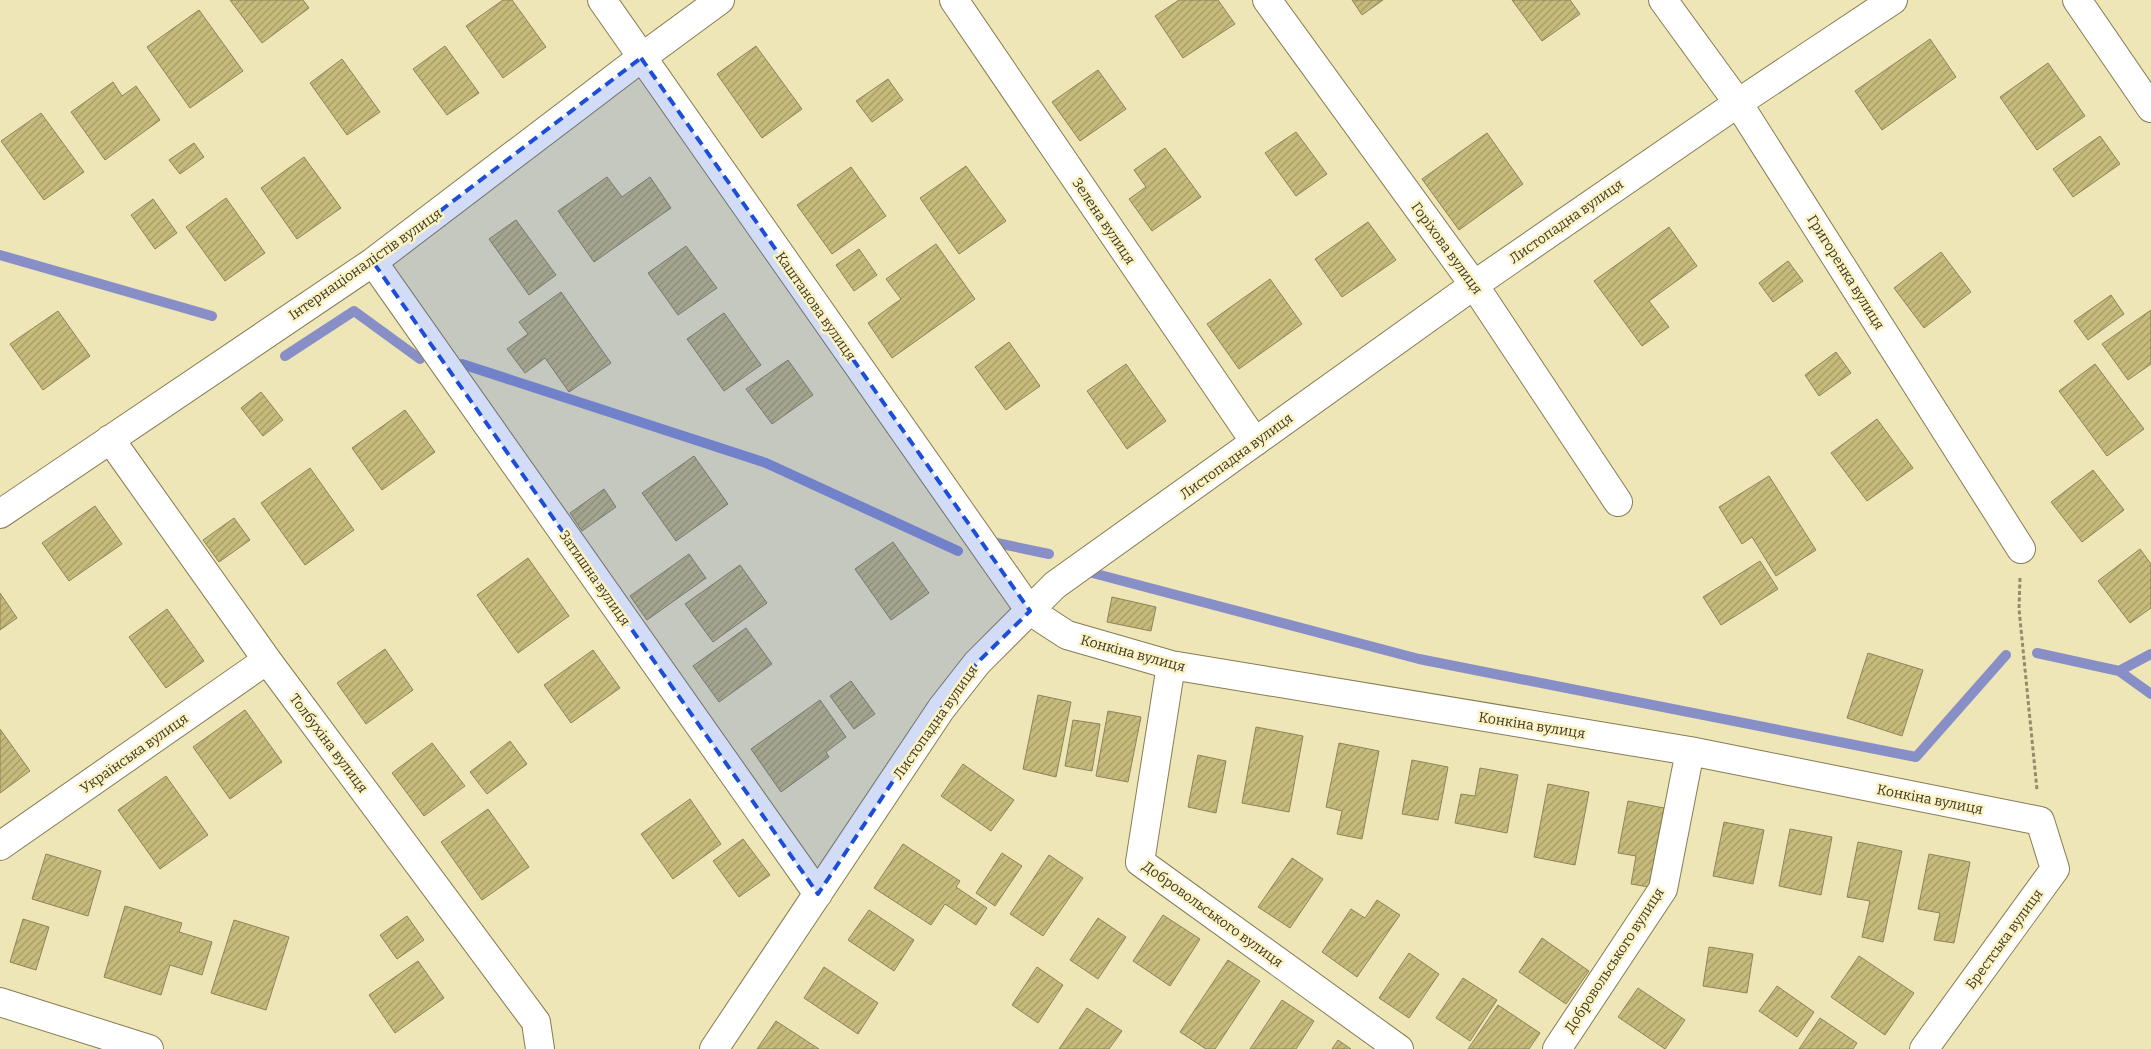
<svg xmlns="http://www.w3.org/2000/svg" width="2151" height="1049" viewBox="0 0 2151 1049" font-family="Bitter,serif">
<defs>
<pattern id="building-hatch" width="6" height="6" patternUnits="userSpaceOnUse" patternTransform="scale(1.25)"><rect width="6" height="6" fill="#c7bb7c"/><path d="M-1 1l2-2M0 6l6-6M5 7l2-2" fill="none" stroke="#a39965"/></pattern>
</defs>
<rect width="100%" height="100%" fill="#efe6b8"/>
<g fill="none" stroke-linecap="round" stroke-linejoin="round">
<path stroke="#888fc7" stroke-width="10" d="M0 255 212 316
M285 356 354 311 420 359
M462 364 766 463 958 551
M992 542 1049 554
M1085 571 1419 659 1916 757 2006 655
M2037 653 2119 671 2151 694
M2119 671 2151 654"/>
</g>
<path fill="url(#building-hatch)" stroke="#8d845a" d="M230 0H303L309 8 262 43Z
M503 0H512L546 47 503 78 466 26Z
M1179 0H1218L1235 24 1183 58 1155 16Z
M1352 0H1383L1362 15Z
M1512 0H1570L1580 14 1542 41Z
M199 10 243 71 190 108 147 47Z
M1930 39 1956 77 1882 130 1855 91Z
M445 46 479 93 447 115 413 69Z
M756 46 802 109 762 138 717 74Z
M342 59 380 112 347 135 310 83Z
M2048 63 2085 116 2037 150 2000 97Z
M1098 70 1126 109 1080 141 1052 102Z
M888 79 903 100 872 122 856 101Z
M113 82 122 96 136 86 160 120 105 160 71 112Z
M41 113 84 172 44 200 1 141Z
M1296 132 1327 174 1296 196 1265 153Z
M1487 133 1523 184 1459 230 1422 179Z
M2100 136 2120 164 2073 197 2053 169Z
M194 143 204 157 180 174 169 160Z
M1165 148 1201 197 1152 231 1129 199 1146 187 1134 170Z
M304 157 341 208 297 239 261 188Z
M966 166 1006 221 959 254 920 198Z
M851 167 886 216 832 254 797 205Z
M607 177 622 197 650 177 671 208 594 262 558 211Z
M226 198 265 253 225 281 186 227Z
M153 199 177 233 155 249 131 215Z
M516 220 556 275 529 295 489 239Z
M1368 222 1396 260 1342 297 1315 259Z
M1669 227 1697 266 1649 301 1669 327 1642 346 1594 281Z
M936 244 975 299 892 358 868 323 901 299 886 279Z
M686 246 717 288 678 315 648 273Z
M859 249 877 275 854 291 836 265Z
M1941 252 1971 292 1924 328 1894 288Z
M1788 261 1803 281 1773 302 1759 283Z
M1270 279 1302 324 1239 369 1207 324Z
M561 292 611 363 569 392 545 358 525 373 507 349 528 334 519 322Z
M2111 295 2124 314 2088 340 2074 321Z
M2151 310V364L2128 380 2102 344Z
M58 311 90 356 43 390 10 344Z
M724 313 761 365 724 391 687 339Z
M1009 342 1040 386 1006 410 975 367Z
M1836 352 1851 373 1819 396 1805 375Z
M788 360 813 395 772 424 746 389Z
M1126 364 1166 421 1127 449 1087 391Z
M2095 364 2144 429 2107 456 2059 391Z
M261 392 283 420 263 436 241 408Z
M405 410 435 452 382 490 352 448Z
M1877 419 1913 468 1867 501 1831 453Z
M694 456 728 504 676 541 642 493Z
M310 468 354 530 305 565 261 503Z
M2093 470 2124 510 2082 542 2051 502Z
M1769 476 1816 550 1776 576 1752 537 1742 544 1719 507Z
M604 489 616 507 582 531 570 513Z
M95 506 122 544 69 581 42 543Z
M234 518 250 540 219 562 203 540Z
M893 542 929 593 891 620 855 569Z
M2140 549 2151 564V608L2130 623 2098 581Z
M689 554 706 578 647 620 630 596Z
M528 558 569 616 518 653 477 595Z
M1760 561 1778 589 1721 625 1703 597Z
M740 565 767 603 713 642 685 604Z
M0 593 17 618 0 630Z
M1112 597 1156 607 1151 631 1107 622Z
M167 609 204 661 166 688 129 637Z
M746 628 772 664 719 702 693 666Z
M385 649 413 690 366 724 337 683Z
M593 650 620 688 571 723 544 685Z
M1868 653 1923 670 1902 736 1847 718Z
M851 681 875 714 854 729 830 696Z
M1038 695 1071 702 1056 777 1023 769Z
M820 700 846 737 826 752 829 757 781 792 751 749Z
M245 710 282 762 230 799 193 747Z
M1108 711 1141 717 1128 782 1096 776Z
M1073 720 1100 724 1092 771 1065 766Z
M1256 727 1303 736 1289 812 1242 803Z
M0 729 30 771 0 793Z
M510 741 527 764 487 794 470 772Z
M432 743 465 786 424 816 392 773Z
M1339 743 1379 751 1362 839 1337 834 1342 811 1326 807Z
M1198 755 1226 761 1216 813 1188 807Z
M1412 760 1448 767 1438 820 1402 814Z
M963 764 1014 800 991 831 941 796Z
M1480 768 1518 775 1507 833 1455 823 1461 794 1475 796Z
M166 776 208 835 160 869 118 810Z
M1548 784 1589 792 1575 865 1534 857Z
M690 799 721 844 673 879 641 834Z
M1628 801 1664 808 1649 887 1631 884 1636 856 1618 853Z
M488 809 529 867 482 900 441 842Z
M1724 822 1764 830 1753 884 1713 876Z
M1790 829 1832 837 1821 895 1779 886Z
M743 839 770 875 739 897 713 861Z
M1858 842 1902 851 1883 942 1862 937 1870 901 1847 897Z
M903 844 960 881 956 887 987 908 976 925 945 904 931 925 874 888Z
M1002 853 1022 866 995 906 976 893Z
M46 854 101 871 88 916 32 899Z
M1929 854 1970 862 1954 943 1934 940 1940 913 1918 909Z
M1049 855 1083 878 1043 936 1010 914Z
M1292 858 1323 879 1290 928 1258 907Z
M1377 900 1400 915 1357 977 1322 952 1351 909 1365 918Z
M125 906 182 923 179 932 212 942 202 975 170 965 161 995 104 977Z
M869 910 914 940 894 971 848 940Z
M1163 915 1200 939 1170 986 1133 961Z
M407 916 424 940 397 959 380 935Z
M1098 918 1126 937 1098 979 1070 960Z
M23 919 49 927 36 970 10 962Z
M234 920 289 937 266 1010 211 993Z
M1542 938 1589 971 1566 1004 1519 972Z
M1709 947 1753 954 1747 993 1703 986Z
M1409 953 1439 974 1409 1018 1379 998Z
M1859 956 1914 993 1885 1035 1831 997Z
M1228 960 1260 981 1215 1049H1206L1180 1032Z
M418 961 444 998 395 1033 369 995Z
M824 967 878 1003 858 1034 804 998Z
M1037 967 1063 985 1038 1023 1012 1005Z
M1463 978 1497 1000 1470 1041 1436 1018Z
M1777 986 1814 1012 1797 1037 1759 1011Z
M1638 988 1685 1020 1665 1049 1618 1017Z
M1282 1000 1314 1021 1296 1049H1250Z
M1498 1005 1540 1033 1529 1049H1468Z
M1087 1008 1122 1031 1109 1049H1059Z
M1820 1018 1857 1043 1853 1049H1799Z
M776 1021 819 1049H757Z
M1338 1040 1351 1049H1332Z"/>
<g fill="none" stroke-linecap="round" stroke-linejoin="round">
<defs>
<path id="minor" d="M602 0 1030 611 1067 635 1171 665 1690 751 2040 821 2055 869 1924 1049
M954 0 1255 442
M1267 0 1474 285 1618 502
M1663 0 1738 103 2021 549
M2077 0 2151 108
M373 262 818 894
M110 439 267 660 536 1022 540 1049
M0 514 373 262 641 58 720 0
M1171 665 1140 862 1399 1049
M0 846 267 660
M0 1002 149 1049
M714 1049 941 709 977 663 1055 585 1474 285 1738 103 1893 0
M1557 1049 1663 889 1690 751"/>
</defs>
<use href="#minor" stroke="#857c52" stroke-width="30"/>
<path stroke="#928c6c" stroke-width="3" stroke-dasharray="4 2.5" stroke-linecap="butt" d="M2020 578 2019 609 2037 790"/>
<use href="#minor" stroke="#fff" stroke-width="28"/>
</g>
<path fill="#1d4ed8" fill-opacity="0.2" stroke="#1d4ed8" stroke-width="4" stroke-dasharray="10 6" stroke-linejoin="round" d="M641 58 1030 611 977 663 941 709 818 894 373 262Z"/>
<g text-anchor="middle" stroke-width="5" stroke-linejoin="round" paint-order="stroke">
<g font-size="14" fill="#3c3826" stroke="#fcf3c5">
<text transform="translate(1104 221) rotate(56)" y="5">Зелена вулиця</text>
<text transform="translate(1566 221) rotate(-35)" y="5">Листопадна вулиця</text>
<text transform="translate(1447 248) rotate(54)" y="5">Горіхова вулиця</text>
<text transform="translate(365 264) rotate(-35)" y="5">Інтернаціоналістів вулиця</text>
<text transform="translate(1846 272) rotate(58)" y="5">Григоренка вулиця</text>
<text transform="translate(816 306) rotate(55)" y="5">Каштанова вулиця</text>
<text transform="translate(1236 456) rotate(-36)" y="5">Листопадна вулиця</text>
<text transform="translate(595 578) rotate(55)" y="5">Затишна вулиця</text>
<text transform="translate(1133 653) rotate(15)" y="5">Конкіна вулиця</text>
<text transform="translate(935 722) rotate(-55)" y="5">Листопадна вулиця</text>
<text transform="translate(1532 725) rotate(9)" y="5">Конкіна вулиця</text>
<text transform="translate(329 743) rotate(53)" y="5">Толбухіна вулиця</text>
<text transform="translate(134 753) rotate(-35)" y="5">Українська вулиця</text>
<text transform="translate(1930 799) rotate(11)" y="5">Конкіна вулиця</text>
<text transform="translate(1213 914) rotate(36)" y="5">Добровольського вулиця</text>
<text transform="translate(2004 939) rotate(-54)" y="5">Брестська вулиця</text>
<text transform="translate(1614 960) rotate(-57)" y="5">Добровольського вулиця</text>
</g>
</g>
</svg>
